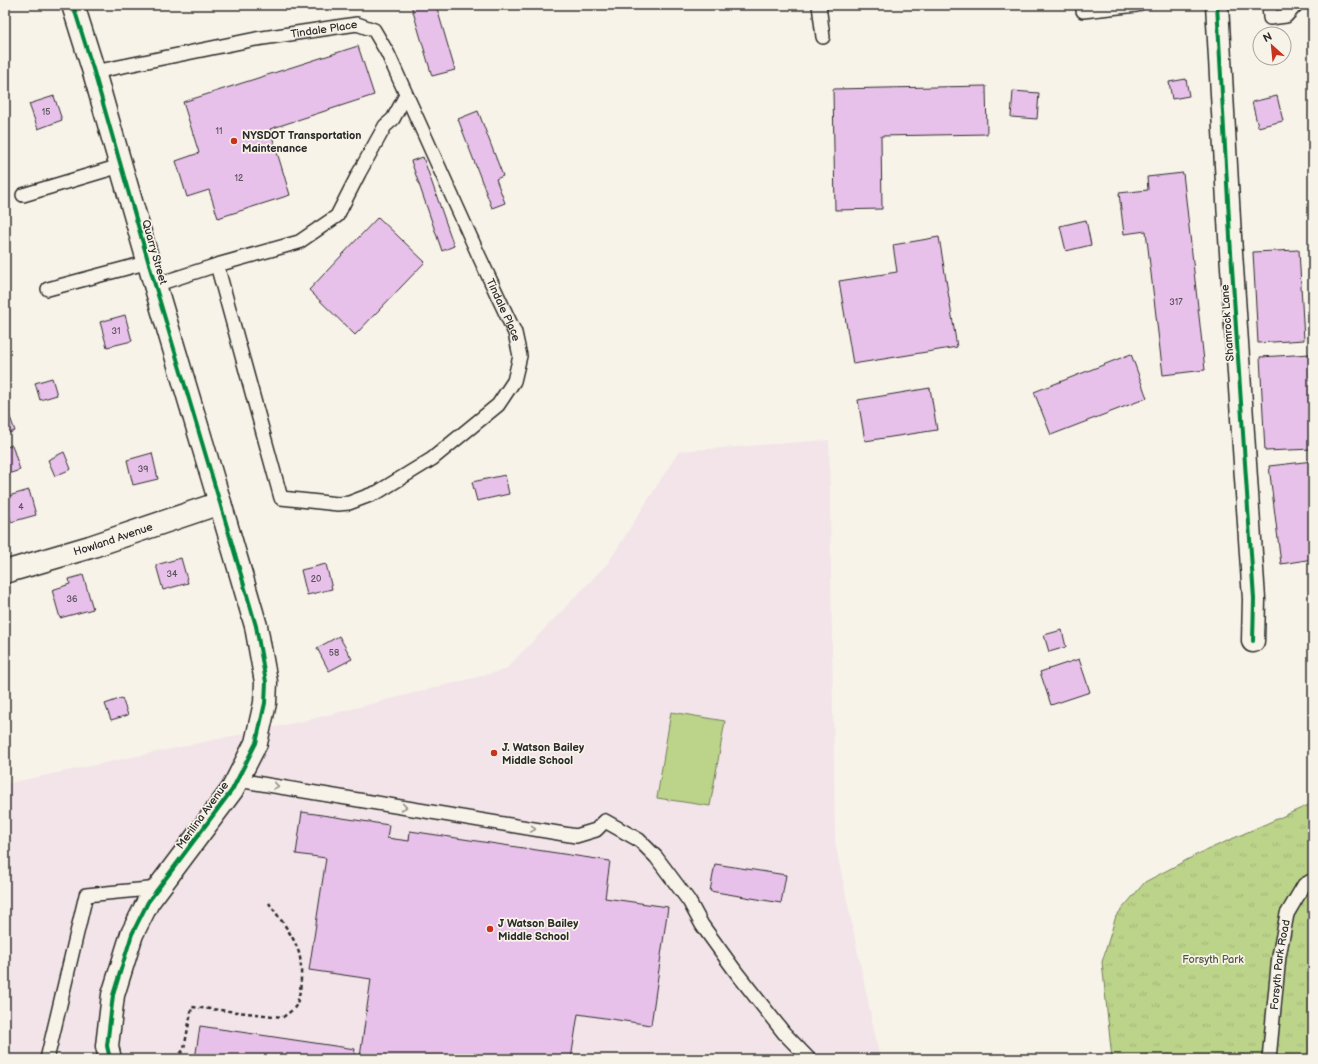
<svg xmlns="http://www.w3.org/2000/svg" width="1318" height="1064" viewBox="0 0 1318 1064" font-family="'Balsamiq Sans',sans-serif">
<defs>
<pattern id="grass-tufts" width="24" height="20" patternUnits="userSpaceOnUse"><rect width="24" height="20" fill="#bcd38a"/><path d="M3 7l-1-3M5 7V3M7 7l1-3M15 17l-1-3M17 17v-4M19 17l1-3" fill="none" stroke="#a2b577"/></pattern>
</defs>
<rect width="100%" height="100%" fill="#f7f3e8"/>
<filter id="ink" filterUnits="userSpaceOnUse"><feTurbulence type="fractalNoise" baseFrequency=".025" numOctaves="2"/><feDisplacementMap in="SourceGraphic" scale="8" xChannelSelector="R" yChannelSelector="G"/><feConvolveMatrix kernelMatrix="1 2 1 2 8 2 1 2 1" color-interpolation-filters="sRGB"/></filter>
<g filter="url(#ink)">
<path fill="#f2e4e9" d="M829 440 835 843 880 1059H5V784L304 721 505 670 608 563 679 451Z"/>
<path fill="url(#grass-tufts)" stroke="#747f5a" d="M1313 803V1059H1112L1102 962 1116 916 1145 882 1198 854Z"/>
<path fill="#bcd38a" stroke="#747f5a" d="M671 712 725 721 710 806 657 798Z"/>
<path fill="#e8c1ea" stroke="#2b2b2b" d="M411 5H436L455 70 432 76Z
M358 46 374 95 270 129 290 195 218 218 209 190 187 197 176 161 199 153 183 102Z
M1186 79 1189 96 1172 99 1169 82Z
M986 86 987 134 881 136 882 209 835 210 833 89Z
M1013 91 1039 93 1037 119 1011 117Z
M54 96 62 120 38 129 29 104Z
M1277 96 1283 121 1258 127 1252 102Z
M478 111 503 176 496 179 505 203 492 208 458 119Z
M423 157 454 246 442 251 411 161Z
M1183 173 1205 370 1163 375 1146 231 1124 234 1119 193 1148 190 1147 177Z
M378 217 425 262 355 335 309 290Z
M1086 220 1091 245 1066 251 1060 226Z
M939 237 957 347 853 364 839 281 897 272 893 245Z
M1299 250 1304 340 1258 343 1253 252Z
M125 315 132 341 107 347 100 322Z
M1131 354 1147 398 1051 435 1034 392Z
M1311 354 1313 398V449L1265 451 1260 357Z
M52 378 57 395 40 400 35 383Z
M930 388 937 430 865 441 858 400Z
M6 406 15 431 5 434V407Z
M12 445 20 470 5 475V448Z
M64 452 71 469 55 476 48 460Z
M152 453 158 479 133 485 127 460Z
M1313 461V559L1281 564 1269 466Z
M505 475 509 494 477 501 472 482Z
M29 490 36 515 11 522 5 497Z
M181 558 188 583 163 590 156 565Z
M326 564 332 589 307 595 301 570Z
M83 575 93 609 60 618 52 590 70 584 69 579Z
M1062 630 1066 647 1049 652 1044 635Z
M339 636 352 659 329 671 317 648Z
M1079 659 1090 692 1051 705 1040 672Z
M122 698 128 715 111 720 105 704Z
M302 812 389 825 387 838 409 841 410 831 610 861 605 898 668 907 651 1025 578 1014 571 1059H195L200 1026 355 1049 354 1056 360 1057 371 979 309 970 326 858 296 854Z
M715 864 786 875 781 903 710 891Z"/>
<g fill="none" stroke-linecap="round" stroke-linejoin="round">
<defs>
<g id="lane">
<path d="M819 5 823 37"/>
<path d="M1083 5V11L1137 5"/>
<path d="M1269 5 1270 18 1286 16 1296 5"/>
<path id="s1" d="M94 72 256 39 357 24 374 30 388 54 479 256 515 333 520 356 514 381 498 405 432 459 378 492 349 503 338 504 281 498 217 265"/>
<path d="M23 195 120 166"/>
<path d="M155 285 217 265 299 242 337 216 359 173 385 126 393 119 406 95"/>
<path d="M48 289 149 262"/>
<path d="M238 780 576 836 596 830 605 821 639 840 656 857 689 901 702 925 736 972 784 1033 809 1059"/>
<path d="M47 1059 86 895 159 888"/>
<path id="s2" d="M1269 1059 1279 956 1287 914 1304 885 1313 880"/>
</g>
<g id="street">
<path d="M73 5 94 72 155 285 220 503 256 626 266 682 265 703 256 743 232 790 148 902 132 934 113 995 107 1046 110 1059"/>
<path d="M1217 5 1230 237 1254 599 1253 641"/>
<path id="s3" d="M5 572 90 547 220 503"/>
</g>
</defs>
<use href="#lane" stroke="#2b2b2b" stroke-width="16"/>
<use href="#street" stroke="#2b2b2b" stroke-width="25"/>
<path stroke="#2b2b2b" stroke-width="2.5" stroke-dasharray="4 3" stroke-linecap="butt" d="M176 1059 184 1049 192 1007 283 1017C287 1014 292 1011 295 1007 302 996 303 962 298 950 292 933 279 918 269 903"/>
<use href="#lane" stroke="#f7f3e8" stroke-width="13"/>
<use href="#street" stroke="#f7f3e8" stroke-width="22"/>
<defs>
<path id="cycleway" d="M73 5 94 72 155 285 220 503 256 626 266 682 265 703 256 743 232 790 148 902 132 934 113 995 107 1046 110 1059
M1217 5 1230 237 1254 599 1253 641"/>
</defs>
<use href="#cycleway" stroke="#f7f3e8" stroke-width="6"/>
<use href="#cycleway" stroke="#00873e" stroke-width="4"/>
</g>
<defs><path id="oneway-chevron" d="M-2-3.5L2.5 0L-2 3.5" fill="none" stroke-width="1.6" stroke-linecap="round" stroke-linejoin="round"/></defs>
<g stroke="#918f8a">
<use href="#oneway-chevron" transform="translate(276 786) rotate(9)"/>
<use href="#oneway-chevron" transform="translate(404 807) rotate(9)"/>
<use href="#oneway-chevron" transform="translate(533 829) rotate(9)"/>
</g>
</g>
<g fill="#c8321e" stroke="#f7f3e8" stroke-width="1.5">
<circle cx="234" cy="141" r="4"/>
<circle cx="494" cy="753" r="4"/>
<circle cx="490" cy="929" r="4"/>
</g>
<g text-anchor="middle" stroke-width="3.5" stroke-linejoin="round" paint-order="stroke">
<g font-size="9" fill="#5a505b">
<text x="46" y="115">15</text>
<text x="219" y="134">11</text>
<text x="239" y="181">12</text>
<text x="1176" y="305">317</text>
<text x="116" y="334">31</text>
<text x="143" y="472">39</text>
<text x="21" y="510">4</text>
<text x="172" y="577">34</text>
<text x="316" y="582">20</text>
<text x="72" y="602">36</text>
<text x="334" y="656">58</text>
</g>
<g font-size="11" fill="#2b2b2b" stroke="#f7f3e8">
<text dy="4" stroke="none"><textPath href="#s1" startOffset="234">Tindale Place</textPath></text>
<text transform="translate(155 252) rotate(74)" y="4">Quarry Street</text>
<text dy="4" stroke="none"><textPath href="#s1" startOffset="594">Tindale Place</textPath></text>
<text transform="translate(1227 323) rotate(-94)" y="4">Shamrock Lane</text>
<text dy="4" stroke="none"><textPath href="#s3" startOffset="113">Howland Avenue</textPath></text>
<text transform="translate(202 815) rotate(-54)" y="4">Merilina Avenue</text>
<text dy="4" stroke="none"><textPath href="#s2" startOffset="95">Forsyth Park Road</textPath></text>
</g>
<g font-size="11" font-weight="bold" fill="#2b2b2b" stroke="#f7f3e8" text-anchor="start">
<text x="242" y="139">NYSDOT Transportation<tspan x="242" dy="13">Maintenance</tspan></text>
<text x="502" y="751">J. Watson Bailey<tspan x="502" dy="13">Middle School</tspan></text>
<text x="498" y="927">J Watson Bailey<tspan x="498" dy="13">Middle School</tspan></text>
</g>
<g font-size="11" fill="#4f5543" stroke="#f7f3e8">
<text x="1213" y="963">Forsyth Park</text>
</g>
</g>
<rect width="1318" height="1064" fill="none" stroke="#f7f3e8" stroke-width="20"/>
<rect x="10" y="10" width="1298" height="1044" fill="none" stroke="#2b2b2b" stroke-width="1.5" filter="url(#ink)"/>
<g transform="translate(1272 46) rotate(333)"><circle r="19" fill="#f7f3e8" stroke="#a5a39c"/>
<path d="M0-3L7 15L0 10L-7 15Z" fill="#c8321e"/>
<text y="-6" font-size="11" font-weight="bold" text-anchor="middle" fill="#2b2b2b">N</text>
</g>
</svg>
